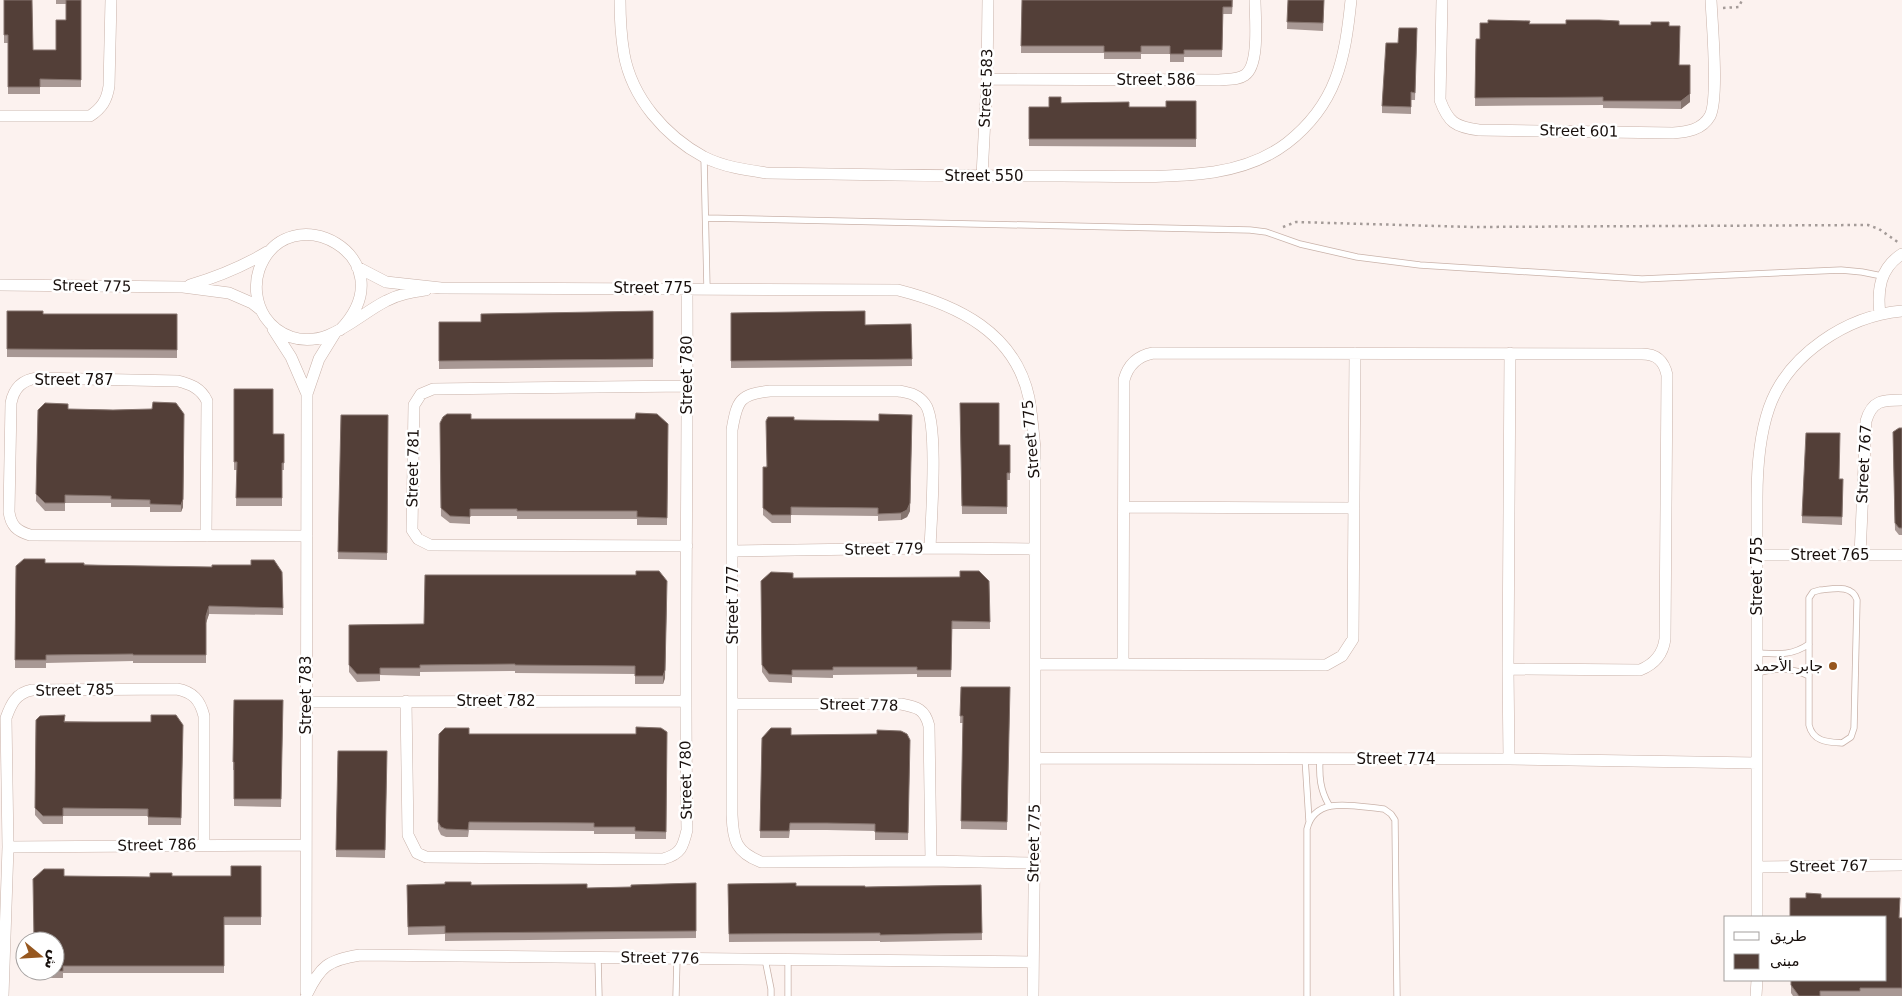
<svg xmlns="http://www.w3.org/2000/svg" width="1902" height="996" viewBox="0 0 1902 996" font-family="'DejaVu Sans',Vazirmatn,sans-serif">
<rect width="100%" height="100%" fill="#fcf2ef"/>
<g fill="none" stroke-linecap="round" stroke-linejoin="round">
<defs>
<path id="service" d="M704 157 707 288
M706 218 1250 230 1266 232 1300 244 1357 257 1420 265 1642 279 1841 270 1862 272 1882 276
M1820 590C1833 589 1852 584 1857 600L1854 728 1851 737 1842 743C1828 742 1813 742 1809 725V598L1813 592Z
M1757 653C1777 654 1792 656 1809 644
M1757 673C1776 668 1791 667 1809 676
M1305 758 1309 821
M1320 758C1319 776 1320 790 1329 805
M598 958 599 996
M765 959 771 989V996
M676 996 677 958
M788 996V960
M1307 996V829C1315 794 1357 807 1384 809L1391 814 1395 820 1397 996"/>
<path id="minor" d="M620 0C620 18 621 36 624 54 632 98 665 136 704 157 724 167 746 170 767 173 866 175 964 176 1062 176 1112 176 1164 179 1214 172 1239 168 1266 159 1287 143 1337 104 1345 59 1351 0
M1442 0 1440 100C1448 122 1455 127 1479 130L1673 133C1687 132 1702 130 1710 116 1719 99 1712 23 1711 0
M987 79 1219 80C1228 79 1238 80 1245 75 1260 65 1255 17 1255 0
M0 116H90C102 108 107 100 109 86L111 0
M982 176 987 79 988 0
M357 267 386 282 441 288 898 290C957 305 1015 332 1029 398 1032 415 1033 431 1035 448V791L1033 996
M0 285 183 287 229 293 252 303 261 310
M190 285C217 277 242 267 267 252
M1880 314C1877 290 1880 268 1902 254
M273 329 291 357 307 394
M340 330C410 257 287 192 259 270 254 285 256 303 265 317 271 326 280 333 291 337 328 349 356 316 386 301 399 294 413 292 426 290
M1124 507 1354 508
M206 536 207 401C201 388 190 384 178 381L37 378C22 380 14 388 11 403L9 512C11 526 17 531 30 535L307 536
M687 546 430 545 418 539 412 530 414 405 421 394 433 389 688 386
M930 548C931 522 939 421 925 404 918 394 909 393 899 391H770C740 394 737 400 732 430V815C733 841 736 852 761 862L931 861 1033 863
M733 551 930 548 1034 549
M1758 555H1902
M1860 555 1866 421C1872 400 1883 400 1902 400
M1035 664 1326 665 1342 656 1353 639 1355 353
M1123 664 1124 380C1128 365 1137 356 1153 353L1642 354C1657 354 1664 361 1667 375L1665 639C1663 654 1655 664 1640 670L1508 669
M406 701 408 835 417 853 426 857 663 859C681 854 683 847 687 830 684 649 688 469 687 288
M306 702 685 701
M733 704H901C917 707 925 709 929 726L931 861
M1035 758 1509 759 1757 763
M1509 759 1508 669 1510 353
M8 847 306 845
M1757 867 1902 865
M1757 917V498C1757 468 1759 437 1769 408 1788 354 1847 316 1902 311
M306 992 307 394 319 359 335 333
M3 996 8 847 6 718C11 704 16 693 32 690L177 689C193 692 200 700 204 716V845
M306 996C320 966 328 960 360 955L1033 962
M1756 996 1757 980"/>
</defs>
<use href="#service" stroke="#c9b2a9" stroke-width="7"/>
<use href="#minor" stroke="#c9b2a9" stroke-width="12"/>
<path stroke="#a49b98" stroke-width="2.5" stroke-dasharray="2.5 4" stroke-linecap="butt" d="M1723 8 1739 7 1742 0
M1283 227 1296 222 1473 227 1868 225 1879 229 1899 243"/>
<use href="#service" stroke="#fff" stroke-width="5.5"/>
<use href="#minor" stroke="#fff" stroke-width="11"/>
</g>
<path fill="#a89894" d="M4 0 33 50H56L66 20V4H56V0H81V87H40V94H8V43H4Z
M1022 0H1233L1232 14H1223L1222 57H1184V62H1170V54H1141V59H1104V53H1021Z
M1288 0H1324L1323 31 1287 29Z
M1529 24 1619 25 1679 65H1690V102L1681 109 1603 108V105L1475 106 1476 39H1480Z
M1417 28 1415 100H1411V114L1382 113V106L1398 43Z
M1196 101V147L1029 146V107H1049L1061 103 1129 107H1166Z
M7 311 43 314H177V358L7 357Z
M653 311V367L439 369V322H481Z
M731 313 865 325 911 324 912 366 731 368Z
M234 389 273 434H284V470H282V506H236L237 470H234Z
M960 403 999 445H1010V480H1007V514H962Z
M68 409 113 410 183 507 181 512H150V507H111V503H65V511H45L36 501 38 410Z
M341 415H388L387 560 338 559Z
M471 419 668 424 667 525H637V519H517V516H470V524L450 523 441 516 440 423Z
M794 420 910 511 907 517 901 520 878 521V516L791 515V523H772L763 515V467H766Z
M1902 428V535H1899L1895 530 1893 432Z
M1839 479H1843L1842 525 1802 523V516Z
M45 563 282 572 283 615 209 614 206 623V663H133V661L46 663V668H15L16 566Z
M636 575 665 678 663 684H635V674L515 673V671L420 672V676L380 675V681L357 682 349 672V625L424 624Z
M793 578 989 581 990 629H952L951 677H917V674L833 675V678L792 677V683L769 682 762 672 761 581Z
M961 687H1010L1007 830 961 829 963 723H960Z
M234 700H283L281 807 234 806V770H233Z
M36 720 183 725 181 825H148V816H63V824H43L35 815Z
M667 732 666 839H635V834H594V831L469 830 468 837H446L441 835 438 829 439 734H636Z
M791 735 910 740 908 840H875V831L827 830H790L789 838H760L762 738Z
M338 751H387L385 858 336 857Z
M261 866V925H224V973H63V978H43L37 976 34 971H55L64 876 150 877 172 876H231Z
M696 883V938L445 941V934L408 935 407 885H471L587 888 631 887Z
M728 884 796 886 865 887 981 885 982 940 880 942V941L729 942Z
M1821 898 1902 918V996H1793L1791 993V980Z"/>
<path fill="#86756f" d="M1690 94V102L1681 109V101Z
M184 414 183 507 181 512V505Z
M912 415 910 511 907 517 901 520V513Z
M667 589 665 678 663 684V676Z
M209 606V614L206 623V663V616Z"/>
<path fill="#533f38" stroke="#86756f" d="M4 0H32L33 50H56V20H66V0H81V80L40 79V87H8V35H4Z
M1022 0H1232V7H1223L1222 50H1184V54H1170V46H1141V52H1104V46H1021Z
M1288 0H1324L1323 23 1287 22Z
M1488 20 1530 21 1529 24H1566V20H1599L1619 21V25H1651V22H1669V26H1680L1679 65H1690V94L1681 101H1603V97L1475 98 1476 39H1480V23H1488Z
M1399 28H1417L1415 93 1411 92V107L1382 106 1386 43H1398Z
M1049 97H1061V103L1129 102V107H1166V101H1196V139H1029V107H1049Z
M7 311H43V314H177V350L7 349Z
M653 311V359L439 361V322H481V314Z
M865 311V325L911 324 912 359 731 361V313Z
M234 389H273V434H284V463H282V498H236L237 462H234Z
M153 402 176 403 184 414 183 499 181 505 150 504V500L111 499V496L65 495V503H45L36 494 38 410 45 403 68 404V409L113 410 152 409Z
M960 403H999V445H1010V473H1007V507L962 506Z
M636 413 657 414 668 424 667 518 637 517V511H517V509H470V517L450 516 441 508 440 423 443 417 447 414H471V419H635Z
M879 414 912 415 910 503 907 510 901 513 878 514V508L791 507V515H772L763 508V467H767L766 421 768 417H794V420L879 421Z
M341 415H388L387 553 338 552Z
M1899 428H1902V528H1899L1895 523 1893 432Z
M1806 433H1840L1839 479H1843L1842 517 1802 516Z
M24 559H45V563H84V565L212 567V565H251V560H274L282 572 283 608 209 606 206 616V655H133V654L46 655V660H15L16 566Z
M636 571H659L667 581 665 670 663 676H635V666L515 665V664L420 665V668H380V674H357L349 665V625L424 624 425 575H636Z
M960 571H979L989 581 990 622 952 621 951 670H917V667H833V670H792V675L769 674 762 665 761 581 771 572 793 573V578L960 577Z
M961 687H1010L1007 822 961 821 963 716H960Z
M234 700H283L281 799H234V762H233Z
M65 715 64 722H151V715H176L183 725 181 818 148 817V809L63 808V816H43L35 808 36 720 40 716Z
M636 727 661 728 667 732 666 832 635 831V827H594V823L469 822 468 830 446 829 441 827 438 822 439 734 445 728H469V734H636Z
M771 728H791V735L877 734V730L901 731 907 734 910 740 908 833 875 832V824L827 823H790L789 831H760L762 738Z
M338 751H387L385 850H336Z
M231 866H261V917H224V966H63V971H55V941H34L33 879 44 869H64V876L150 877V873H172V876H231Z
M445 882H471V885L587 884V888L631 887V885L696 883V931L445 933V926L408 927 407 885 445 884Z
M796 883V886H865V887L981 885 982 933 880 935V933L729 934 728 884Z
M1806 893 1821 894V898H1900L1899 918H1902V988H1860V991H1820V996H1799L1791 985V980H1886V917H1790V898H1806Z"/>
<circle fill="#96571f" stroke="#fff" stroke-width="2" cx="1833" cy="666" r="5"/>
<g text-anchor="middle" stroke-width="5" stroke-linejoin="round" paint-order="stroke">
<g font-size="15" fill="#18100d" stroke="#fff">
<text x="1156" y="85">Street 586</text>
<text transform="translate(986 88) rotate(-88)" y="5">Street 583</text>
<text transform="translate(1579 131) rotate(1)" y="5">Street 601</text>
<text x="984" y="181">Street 550</text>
<text transform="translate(92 286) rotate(1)" y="5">Street 775</text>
<text x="653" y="293">Street 775</text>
<text transform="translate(687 375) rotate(-90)" y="5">Street 780</text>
<text x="74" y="385">Street 787</text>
<text transform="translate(1031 439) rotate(-95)" y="5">Street 775</text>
<text transform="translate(1864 464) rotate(-87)" y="5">Street 767</text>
<text transform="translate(413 468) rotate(-89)" y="5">Street 781</text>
<text transform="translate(884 549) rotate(-1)" y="5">Street 779</text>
<text x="1830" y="560">Street 765</text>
<text transform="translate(1757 576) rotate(-90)" y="5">Street 755</text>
<text transform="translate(733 605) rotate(-90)" y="5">Street 777</text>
<text transform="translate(75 690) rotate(-1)" y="5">Street 785</text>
<text transform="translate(306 695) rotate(-90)" y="5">Street 783</text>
<text x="496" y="706">Street 782</text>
<text transform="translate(859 705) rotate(1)" y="5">Street 778</text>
<text x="1396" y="764">Street 774</text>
<text transform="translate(686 780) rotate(-91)" y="5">Street 780</text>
<text transform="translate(1034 843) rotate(-89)" y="5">Street 775</text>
<text transform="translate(157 845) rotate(-1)" y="5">Street 786</text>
<text transform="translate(1829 866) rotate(-1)" y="5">Street 767</text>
<text transform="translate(660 958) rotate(1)" y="5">Street 776</text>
</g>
<g font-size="15" fill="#18100d" stroke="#fff" text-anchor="end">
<text x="1823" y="671">جابر الأحمد</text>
</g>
</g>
<rect x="1724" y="916" width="162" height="65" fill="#ffffff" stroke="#a39f9e"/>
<rect x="1734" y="932" width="25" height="8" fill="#ffffff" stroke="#a39f9e"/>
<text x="1770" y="941" font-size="15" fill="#18100d">طريق</text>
<rect x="1734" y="954" width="25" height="15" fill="#533f38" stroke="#a39f9e"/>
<text x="1770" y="966" font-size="15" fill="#18100d">مبنى</text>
<g transform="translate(40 956) rotate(108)"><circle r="24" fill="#ffffff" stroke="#a39f9e"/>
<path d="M0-4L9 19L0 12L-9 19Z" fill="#96571f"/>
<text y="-8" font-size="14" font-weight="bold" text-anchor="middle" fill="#18100d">ش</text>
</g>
</svg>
